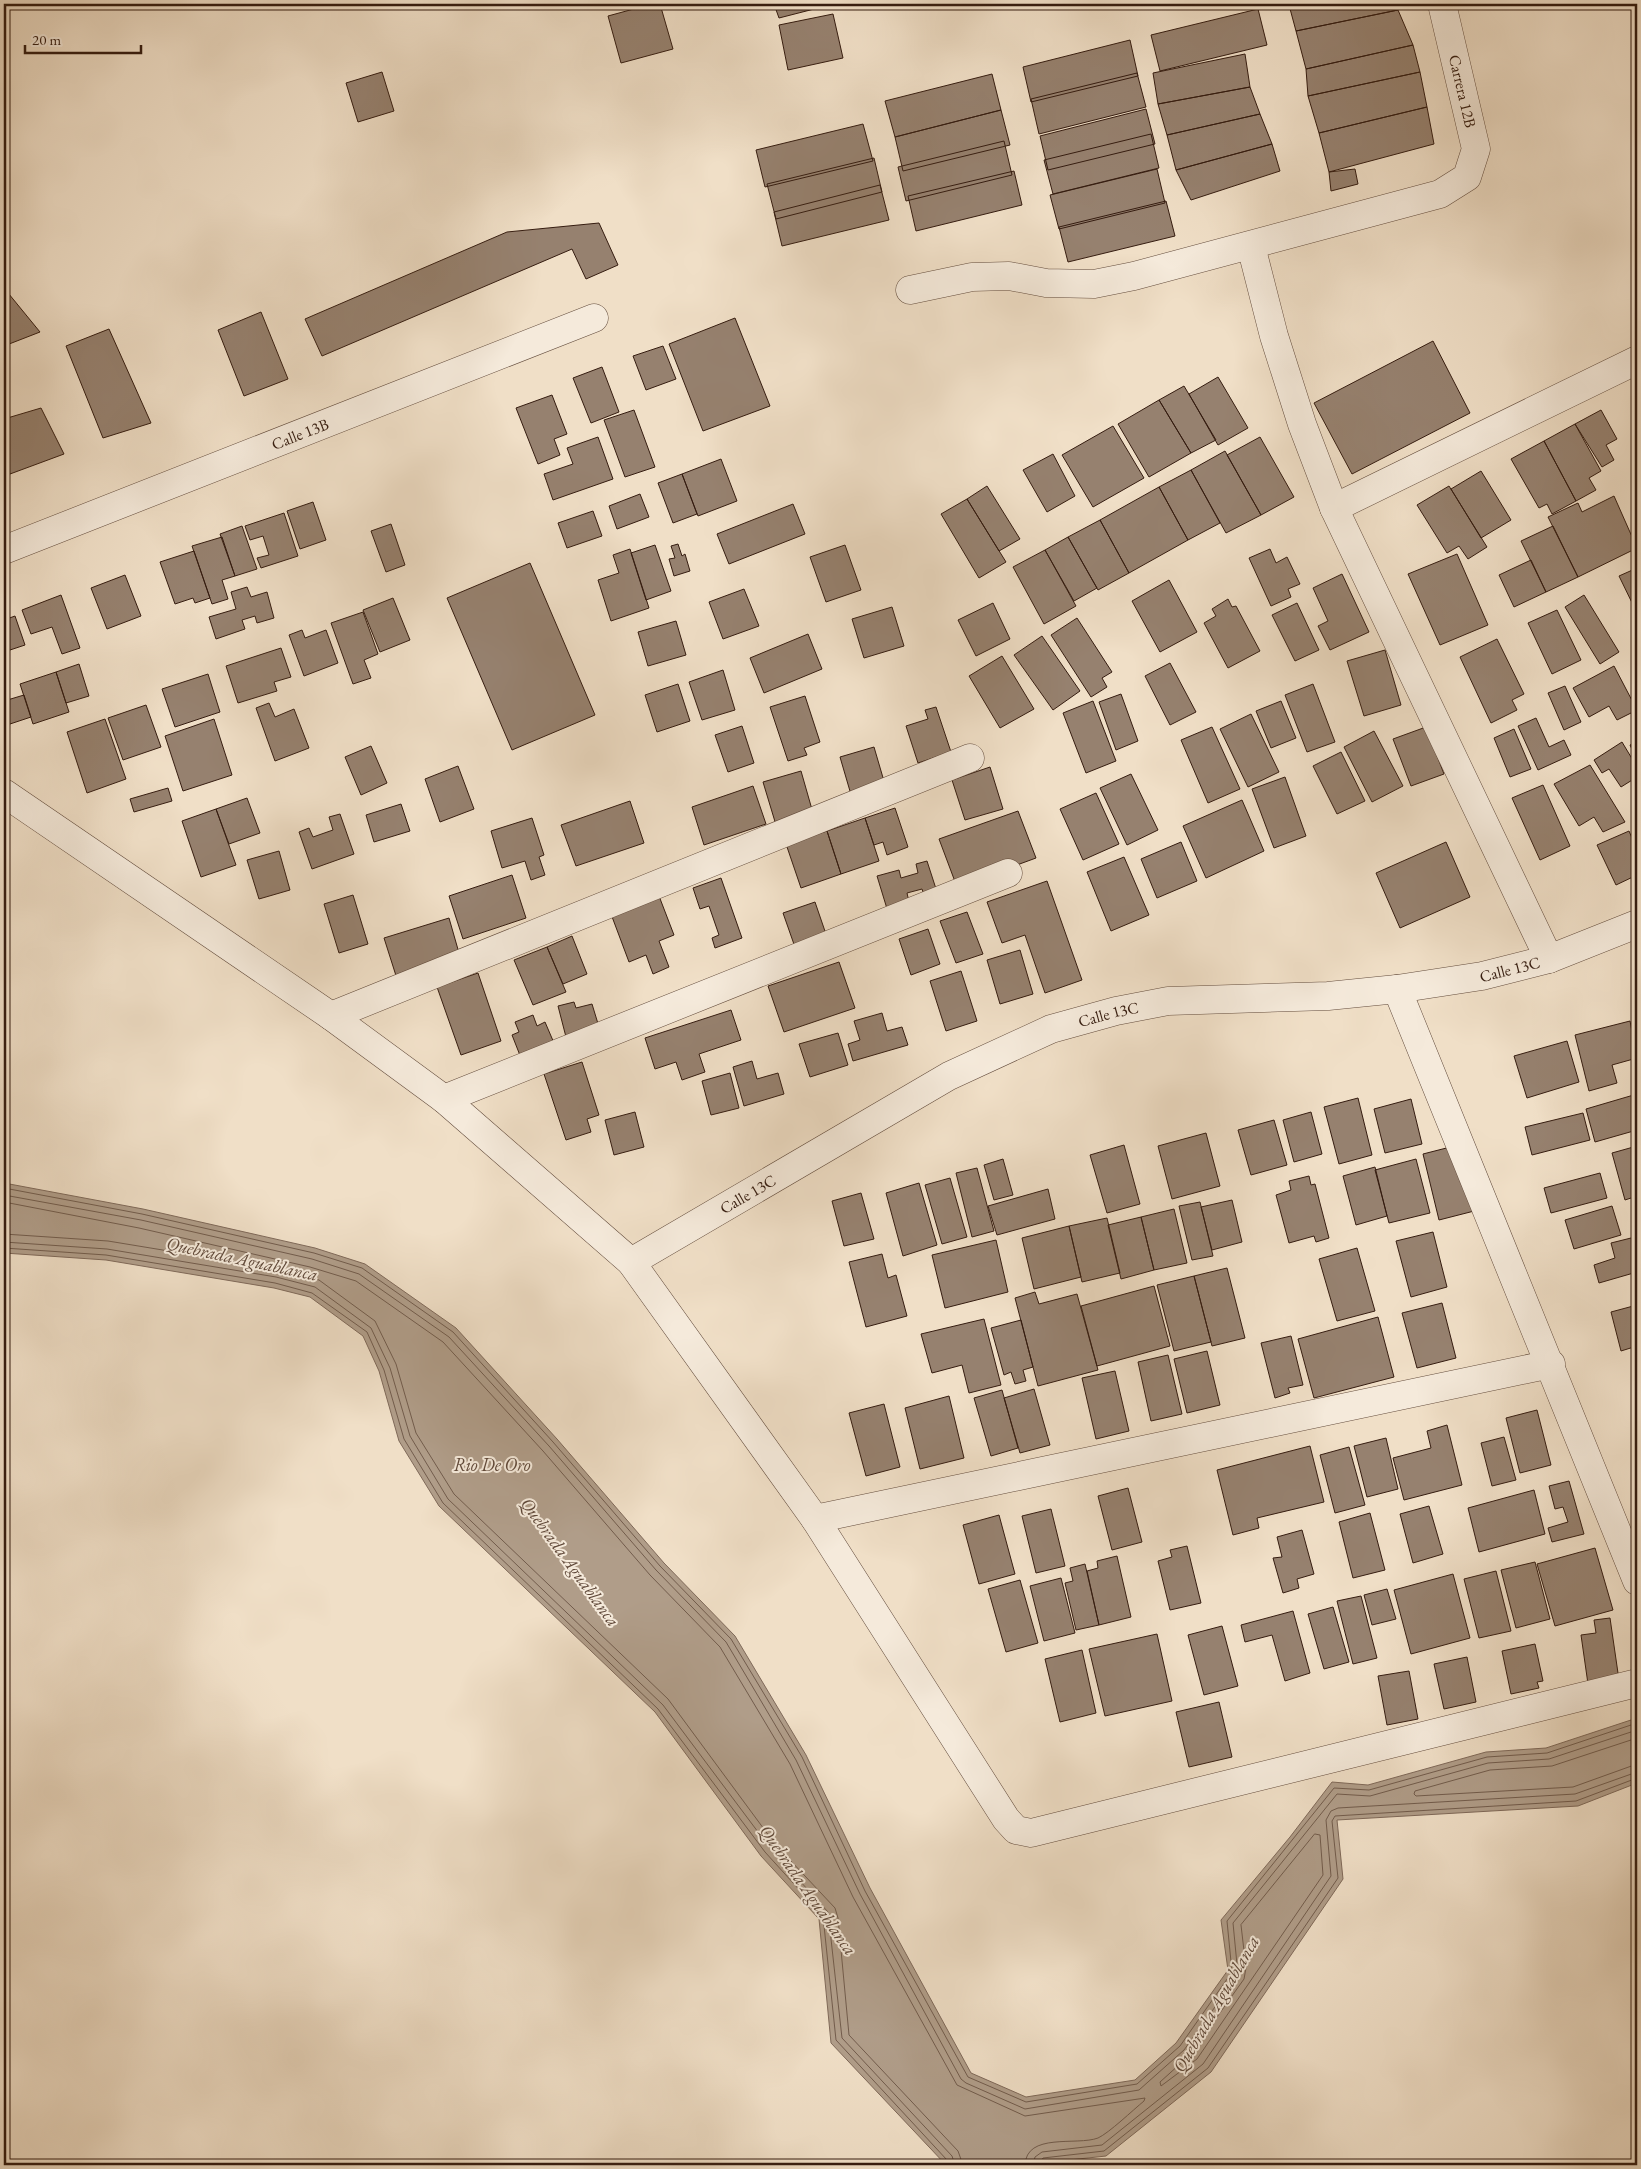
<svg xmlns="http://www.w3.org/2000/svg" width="1641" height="2169" viewBox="0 0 1641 2169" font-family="'EB Garamond',serif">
<rect width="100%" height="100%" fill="#f0dfc7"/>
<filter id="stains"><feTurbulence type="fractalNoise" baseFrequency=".004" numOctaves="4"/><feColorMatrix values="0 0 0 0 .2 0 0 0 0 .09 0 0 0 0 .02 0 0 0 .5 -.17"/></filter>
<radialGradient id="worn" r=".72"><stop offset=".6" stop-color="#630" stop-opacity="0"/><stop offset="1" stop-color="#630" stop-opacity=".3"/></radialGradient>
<path fill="#b09d89" stroke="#7f6959" d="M4 1183 143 1209 315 1248 365 1264 456 1328 557 1439 664 1563 735 1636 806 1755 870 1888 971 2073 1026 2097 1135 2080 1176 2043 1228 1970 1221 1920 1290 1837 1332 1782 1368 1785 1486 1752 1546 1748 1637 1718V1783L1578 1806 1337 1820 1343 1879 1211 2072 1106 2156 1023 2165H946L831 2043 819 1919 761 1856 655 1712 439 1506 399 1441 379 1371 363 1336 310 1297 274 1288 106 1260 4 1253Z"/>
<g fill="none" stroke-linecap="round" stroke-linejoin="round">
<path stroke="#725c4c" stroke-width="1" d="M4 1188 142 1214 314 1253 362 1268 453 1332 553 1442 660 1566 731 1639 802 1757 865 1891 968 2077 1026 2102 1137 2084 1180 2046 1232 1972 1227 1921 1334 1788 1369 1790 1487 1757 1547 1753 1637 1723
M4 1195 141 1220 312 1259 359 1274 449 1337 549 1446 656 1570 726 1642 796 1760 860 1894 961 2079 966 2083 1025 2109 1139 2090 1184 2050 1238 1975 1233 1923 1337 1794 1370 1796 1488 1763 1549 1759 1637 1730
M4 1202 139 1228 310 1267 356 1281 443 1342 543 1451 650 1575 720 1647 790 1764 853 1897 957 2085 1025 2116 1145 2098 1144 2101C1133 2110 1109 2133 1098 2138 1077 2146 1026 2132 1025 2165
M4 1234 108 1241 278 1269 319 1280 375 1321 396 1364 416 1433 454 1494 668 1699 775 1844 835 1908 838 1918 849 2035 958 2151 963 2165
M4 1242 107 1249 276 1277 315 1287 371 1328 390 1368 410 1436 448 1499 663 1705 770 1848 828 1912 842 2038 952 2156 955 2165
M4 1248 106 1255 275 1283 312 1293 367 1332 384 1370 404 1439 443 1503 658 1709 765 1852 823 1916 836 2040 947 2160 949 2165
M1637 1738 1552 1766 1490 1770 1415 1791 1414 1794 1416 1796 1573 1787 1637 1764
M1315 1834 1320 1835 1323 1875 1197 2059 1161 2086 1160 2082 1190 2055 1244 1979 1246 1968 1241 1925Z
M1033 2165 1035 2157 1042 2152 1102 2145 1203 2064 1331 1876 1326 1820 1331 1811 1338 1808 1575 1794 1637 1772
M1039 2165 1043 2158 1104 2151 1208 2068 1338 1878 1332 1821 1335 1816 1576 1801 1637 1778"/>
</g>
<path fill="#96816f" stroke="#351c10" d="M652 4H660L673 49 621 63 608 16Z
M774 4H817L818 8 779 18Z
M1295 4H1396L1398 10 1296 31 1289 5Z
M1258 9 1267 45 1160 71 1151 35Z
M1398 10 1413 45 1306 69 1296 31Z
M833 14 843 58 788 70 779 25Z
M1130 40 1138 76 1031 102 1023 67Z
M1413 45 1420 72 1308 96 1306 69Z
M1245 54 1250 87 1158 104 1153 73Z
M382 72 394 111 358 122 346 83Z
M1420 72 1427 107 1319 133 1308 96Z
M1137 73 1146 107 1039 134 1031 99Z
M992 74 1001 110 895 137 885 101Z
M1250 87 1260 114 1167 135 1158 104Z
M1427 107 1434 144 1329 172 1319 133Z
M1146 109 1155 144 1048 170 1040 136Z
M1001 110 1010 145 903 171 895 137Z
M1260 114 1272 144 1176 170 1167 135Z
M863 124 873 161 765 187 756 150Z
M1151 134 1159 168 1053 194 1044 160Z
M1004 141 1012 175 906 201 898 167Z
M1272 144 1280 171 1191 200 1176 170Z
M874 158 882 192 776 219 767 184Z
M1157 169 1165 203 1059 229 1050 195Z
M1355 169 1358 184 1331 191 1329 172Z
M1014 171 1022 205 916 231 908 196Z
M880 185 889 220 782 246 774 212Z
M1166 201 1175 236 1068 262 1059 227Z
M599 223 618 265 586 279 572 249 322 356 305 319 507 232Z
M4 288 40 332 4 346Z
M261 312 288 379 244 396 218 330Z
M735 318 770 406 703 431 669 344Z
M109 329 151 423 103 438 66 346Z
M1433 341 1470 413 1352 474 1314 403Z
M663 346 676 379 646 390 633 356Z
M602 367 619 412 591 423 573 378Z
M1218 377 1248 428 1218 445 1189 394Z
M1184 386 1216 440 1191 453 1159 400Z
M552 395 567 434 554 439 560 455 538 464 516 408Z
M1159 400 1191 453 1149 477 1118 424Z
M41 408 64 454 10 474 4 459V419Z
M634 410 655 467 625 477 604 420Z
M1601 410 1617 439 1606 445 1614 460 1602 467 1575 424Z
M1575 424 1601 471 1589 478 1596 490 1576 501 1544 441Z
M1113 426 1144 478 1093 507 1062 455Z
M598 437 613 479 553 500 544 474 573 464 567 448Z
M1260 437 1294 497 1261 515 1227 455Z
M1544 441 1576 501 1552 514 1547 504 1539 508 1511 459Z
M1225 451 1261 515 1226 533 1191 470Z
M1053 454 1075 496 1047 512 1023 470Z
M721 459 737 501 698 516 682 474Z
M1191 470 1220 523 1188 540 1159 487Z
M1481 471 1511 520 1481 538 1451 489Z
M682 474 697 514 673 523 658 483Z
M987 486 1020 539 999 551 967 499Z
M1449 486 1487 547 1468 559 1459 546 1447 553 1417 505Z
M1159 487 1188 540 1129 573 1100 520Z
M640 494 649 517 617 529 609 506Z
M1614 496 1637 548 1578 577 1548 517 1578 503 1582 512Z
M967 499 1006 562 979 578 941 514Z
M313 502 326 540 300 549 287 511Z
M793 504 805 534 729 564 717 534Z
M593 511 602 536 567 548 558 523Z
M284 513 298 556 261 568 257 558 269 555 263 536 250 540 245 526Z
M1100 520 1129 573 1098 590 1068 537Z
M391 524 405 565 386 572 371 531Z
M242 526 257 569 235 576 220 534Z
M1553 526 1578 577 1546 592 1521 541Z
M222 537 235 576 222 580 228 599 212 604 192 546Z
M1068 537 1097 588 1074 601 1045 550Z
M678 544 682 556 685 554 690 571 674 576 669 559 675 558 671 546Z
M655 545 671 591 646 600 631 553Z
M845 545 861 590 826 602 810 557Z
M630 549 649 608 611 621 598 580 619 573 613 555Z
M1270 549 1276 563 1287 557 1300 584 1288 589 1291 597 1271 606 1249 558Z
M1045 550 1076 606 1044 624 1013 567Z
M194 551 210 598 195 603 193 598 175 604 160 562Z
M1457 554 1488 625 1440 645 1408 574Z
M1531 560 1546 592 1514 607 1499 575Z
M530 563 595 715 512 750 447 598Z
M1637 568V613L1619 576Z
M1342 574 1369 632 1330 650 1318 626 1328 621 1313 588Z
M125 575 141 616 107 629 91 588Z
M1169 580 1197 632 1160 652 1132 601Z
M247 587 251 597 267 592 274 618 257 623 255 616 242 620 245 629 216 639 209 617 236 609 231 592Z
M744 589 759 626 723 639 709 602Z
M61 595 80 648 62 654 52 627 31 634 22 610Z
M1584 595 1619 652 1600 664 1565 607Z
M393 598 410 640 380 652 363 610Z
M1228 599 1232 607 1236 606 1260 651 1228 668 1204 623 1216 616 1212 609Z
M993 603 1010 639 976 656 958 620Z
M1297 603 1319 650 1295 661 1272 615Z
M892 607 904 646 864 658 852 619Z
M1557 610 1581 660 1552 674 1528 623Z
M363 612 378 654 364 660 371 678 353 684 331 623Z
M15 616 25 645 4 652V620Z
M1077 618 1112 672 1102 678 1107 687 1091 697 1051 635Z
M676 621 686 655 648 666 638 632Z
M302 630 305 638 326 630 338 663 304 676 289 635Z
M808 634 822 669 764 693 750 658Z
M1042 636 1080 691 1053 710 1014 655Z
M1497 639 1524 694 1512 700 1517 710 1491 723 1460 657Z
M281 648 291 677 274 682 277 691 238 703 226 666Z
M1385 650 1401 705 1364 716 1347 661Z
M1002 656 1034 709 1000 728 969 676Z
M1170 663 1196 712 1170 725 1145 676Z
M79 664 89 696 66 703 56 672Z
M1614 666 1637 710 1617 720 1609 706 1589 717 1573 688Z
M723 670 735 710 702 720 689 682Z
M56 672 69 712 33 724 20 684Z
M208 674 220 712 175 727 162 689Z
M678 684 690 721 657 732 645 695Z
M1313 684 1335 742 1307 752 1285 695Z
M1565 686 1581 722 1564 730 1548 693Z
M1121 694 1138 741 1116 750 1099 702Z
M24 695 31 717 4 726V701Z
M805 696 820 742 804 748 807 755 788 761 770 707Z
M1093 701 1116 761 1086 773 1063 713Z
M1281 701 1296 738 1271 748 1256 711Z
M269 703 275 717 294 709 309 748 275 761 256 708Z
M146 705 161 747 123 760 108 718Z
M936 707 951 752 918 763 906 726 928 719 925 710Z
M1251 714 1279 772 1248 787 1220 729Z
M1536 718 1549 747 1564 740 1571 755 1538 770 1518 726Z
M105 719 126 779 87 793 67 732Z
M214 719 232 775 183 791 165 736Z
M742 726 754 763 728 772 715 735Z
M1212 727 1240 789 1208 803 1181 740Z
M1426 727 1444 774 1411 786 1393 739Z
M1514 729 1531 769 1510 777 1494 738Z
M1374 731 1403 786 1372 802 1344 747Z
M1622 742 1637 767V777L1621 787 1609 769 1602 773 1594 760Z
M1637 742V760L1630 745Z
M371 746 387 783 361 795 345 757Z
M874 747 886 788 852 798 840 757Z
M1341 752 1365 801 1337 814 1313 766Z
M1590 765 1625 822 1603 832 1594 817 1579 826 1554 784Z
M458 766 474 809 440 822 425 779Z
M990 767 1003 809 965 820 952 780Z
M801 771 813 813 776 825 763 782Z
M1131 774 1158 830 1127 845 1100 788Z
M1285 777 1306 836 1274 848 1252 789Z
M1543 785 1570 846 1540 860 1512 798Z
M753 786 766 824 704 845 692 807Z
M168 788 172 801 134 812 130 799Z
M1096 793 1119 844 1083 860 1060 809Z
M247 798 260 833 229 844 216 809Z
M1242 800 1264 851 1206 878 1183 826Z
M630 801 644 843 576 866 561 825Z
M401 804 410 831 374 842 366 815Z
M895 808 908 847 887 855 883 842 874 845 865 818Z
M216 809 236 865 201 877 182 821Z
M1018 811 1036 858 957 887 939 839Z
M340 814 354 854 312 869 299 832 309 828 313 837 333 830 329 817Z
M532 818 544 855 539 857 545 875 531 880 525 861 502 868 491 831Z
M865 818 879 861 841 874 827 831Z
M827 831 841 874 801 888 786 844Z
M1629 831 1637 850V875L1616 885 1597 845Z
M1181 842 1197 881 1157 898 1141 859Z
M1446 842 1470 897 1400 928 1376 873Z
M279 851 290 890 259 899 247 860Z
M1124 857 1149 915 1111 931 1087 872Z
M927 861 938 895 925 898 922 889 907 893 910 906 888 912 877 876 899 870 901 878 918 873 916 864Z
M512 875 526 918 463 939 449 896Z
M721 878 742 938 715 948 712 938 719 935 709 906 700 909 693 888Z
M1047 881 1082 980 1045 993 1025 935 1002 943 987 902Z
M353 895 368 944 339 953 324 904Z
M659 896 674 935 659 941 669 967 653 974 646 955 629 962 611 914Z
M815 902 828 940 796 950 783 913Z
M967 912 983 954 956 963 940 921Z
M449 918 459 953 398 982 384 938Z
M928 929 940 964 911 975 899 939Z
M572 936 587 974 563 984 547 947Z
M547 947 566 992 533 1005 514 960Z
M1020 950 1033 994 1000 1004 987 960Z
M839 962 855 1008 784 1032 768 986Z
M961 971 977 1021 946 1031 930 981Z
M478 973 501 1041 461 1055 437 987Z
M574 1002 576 1008 592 1004 599 1027 566 1037 558 1006Z
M731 1010 741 1040 699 1054 705 1072 682 1080 676 1062 655 1069 645 1038Z
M882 1013 887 1031 902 1027 908 1045 853 1061 848 1044 860 1040 854 1021Z
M533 1015 537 1026 545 1022 557 1050 523 1063 512 1035 519 1032 515 1022Z
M1630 1021 1637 1058 1612 1065 1617 1083 1589 1091 1575 1035Z
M838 1033 848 1065 810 1077 799 1044Z
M1567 1041 1579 1082 1527 1098 1514 1056Z
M752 1061 757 1079 778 1073 784 1094 744 1106 733 1067Z
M582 1062 599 1115 587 1119 591 1132 566 1140 544 1074Z
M730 1073 739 1108 711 1115 702 1081Z
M1637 1094V1130L1595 1142 1586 1109Z
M1358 1098 1372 1155 1339 1164 1324 1107Z
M1411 1099 1422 1144 1385 1153 1374 1109Z
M635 1112 644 1147 614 1155 605 1120Z
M1311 1112 1322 1154 1294 1162 1283 1120Z
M1583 1113 1590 1140 1532 1155 1525 1127Z
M1274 1120 1287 1165 1251 1175 1238 1130Z
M1206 1133 1220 1186 1172 1199 1158 1146Z
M1466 1143 1482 1209 1439 1220 1423 1154Z
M1124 1145 1140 1204 1107 1213 1090 1155Z
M1637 1146V1196L1625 1200 1612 1153Z
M1003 1159 1013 1195 994 1200 984 1165Z
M1416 1159 1430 1213 1389 1223 1375 1170Z
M1375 1167 1387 1216 1356 1225 1343 1176Z
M977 1168 994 1231 972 1237 956 1173Z
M1600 1173 1607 1198 1551 1213 1544 1188Z
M1309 1176 1311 1185 1315 1184 1329 1238 1316 1242 1314 1236 1289 1243 1276 1195 1291 1190 1289 1181Z
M950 1178 967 1237 942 1244 925 1185Z
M919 1183 937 1245 903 1256 886 1193Z
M1048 1189 1055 1219 997 1235 988 1206Z
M861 1193 874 1239 844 1246 832 1201Z
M1232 1200 1242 1242 1212 1250 1201 1207Z
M1200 1202 1213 1256 1192 1260 1179 1206Z
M1612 1206 1621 1235 1574 1249 1565 1220Z
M1174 1209 1187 1263 1154 1270 1141 1217Z
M1141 1217 1154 1270 1121 1279 1108 1225Z
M1107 1218 1120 1273 1082 1282 1069 1226Z
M1069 1226 1081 1277 1034 1289 1022 1238Z
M1433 1232 1447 1287 1411 1297 1396 1241Z
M1635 1237 1637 1246V1272L1599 1283 1594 1265 1615 1258 1611 1243Z
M996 1240 1008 1292 945 1308 932 1255Z
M1357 1248 1375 1311 1337 1321 1319 1259Z
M882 1254 888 1278 896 1275 907 1316 866 1327 849 1262Z
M1227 1268 1245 1338 1212 1346 1194 1276Z
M1194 1276 1211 1342 1174 1351 1157 1285Z
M1154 1286 1170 1346 1097 1366 1081 1306Z
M1035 1292 1039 1304 1077 1294 1098 1370 1038 1386 1015 1298Z
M1442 1303 1456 1358 1417 1368 1402 1313Z
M1637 1305V1346L1621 1351 1611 1312Z
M1378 1317 1394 1377 1314 1398 1298 1339Z
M984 1319 1001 1385 969 1393 962 1365 932 1373 921 1334Z
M1021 1320 1033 1367 1023 1370 1026 1381 1015 1384 1011 1372 1004 1375 991 1328Z
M1291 1336 1303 1385 1288 1388 1290 1393 1275 1398 1261 1343Z
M1207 1351 1220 1405 1187 1413 1174 1359Z
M1168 1355 1182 1414 1151 1421 1138 1362Z
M1115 1371 1129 1431 1096 1439 1082 1378Z
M1034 1389 1050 1445 1020 1453 1004 1398Z
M1002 1390 1018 1448 991 1456 974 1398Z
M949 1396 964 1458 920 1469 905 1408Z
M884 1404 900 1467 866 1476 849 1413Z
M1537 1410 1551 1465 1520 1473 1506 1418Z
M1447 1425 1462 1485 1404 1500 1393 1458 1431 1448 1427 1431Z
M1504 1437 1516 1480 1492 1486 1481 1443Z
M1386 1438 1398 1489 1367 1497 1354 1446Z
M1310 1446 1324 1502 1257 1518 1259 1528 1233 1535 1217 1470Z
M1349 1447 1365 1505 1335 1513 1320 1455Z
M1569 1481 1584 1534 1552 1542 1548 1528 1568 1522 1563 1507 1555 1509 1549 1486Z
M1128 1488 1142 1542 1112 1550 1098 1496Z
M1534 1490 1545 1534 1479 1552 1468 1508Z
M1429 1506 1443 1554 1413 1563 1400 1514Z
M1051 1509 1065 1566 1036 1573 1022 1516Z
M1370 1513 1385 1570 1353 1578 1339 1522Z
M999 1515 1015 1574 979 1584 963 1525Z
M1302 1530 1314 1574 1297 1579 1299 1588 1283 1593 1273 1558 1282 1557 1277 1537Z
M1187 1546 1201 1603 1170 1610 1158 1561 1172 1557 1170 1550Z
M1595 1548 1613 1610 1555 1626 1537 1564Z
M1117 1556 1131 1617 1099 1625 1087 1571 1098 1568 1097 1561Z
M1535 1562 1550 1619 1516 1628 1501 1570Z
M1085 1564 1099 1625 1076 1630 1065 1583 1073 1581 1070 1568Z
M1496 1571 1511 1631 1479 1638 1464 1579Z
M1453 1574 1470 1638 1411 1654 1394 1590Z
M1061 1578 1075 1633 1044 1641 1030 1586Z
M1020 1580 1038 1643 1006 1652 988 1589Z
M1387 1589 1396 1619 1372 1625 1364 1595Z
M1361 1596 1377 1658 1353 1664 1337 1601Z
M1333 1607 1349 1662 1324 1669 1308 1614Z
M1293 1611 1310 1673 1285 1681 1272 1635 1245 1642 1241 1625Z
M1610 1618 1619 1680 1588 1684 1581 1635 1596 1633 1594 1620Z
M1222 1626 1238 1686 1204 1695 1188 1635Z
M1157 1634 1172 1701 1105 1716 1089 1649Z
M1535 1644 1543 1681 1537 1682 1539 1688 1511 1694 1502 1651Z
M1082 1650 1096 1713 1060 1722 1045 1659Z
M1467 1657 1476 1702 1444 1709 1434 1664Z
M1409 1671 1418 1719 1387 1725 1378 1676Z
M1219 1702 1232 1757 1189 1767 1176 1712Z"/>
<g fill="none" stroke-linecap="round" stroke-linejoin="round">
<defs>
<g id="minor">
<path d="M1251 246 1274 336 1302 424 1334 508 1549 959"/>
<path d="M910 290 972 277 1009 276 1046 283 1094 284 1134 276 1440 194 1467 177 1476 149 1442 4"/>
<path d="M1334 508 1637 360"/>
<path id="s1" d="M4 550 594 318"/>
<path d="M4 793 331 1016 444 1099 631 1262 815 1519 1006 1819 1016 1830 1031 1833 1637 1683"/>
<path d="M1397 989 1637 1581"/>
<path d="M331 1016 970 758"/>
<path d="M444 1099 1008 873"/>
<path id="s2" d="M631 1262 949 1076 1051 1029 1116 1011 1168 1001 1328 996 1397 989 1482 976 1549 959 1637 924"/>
<path d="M815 1519 1551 1364"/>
</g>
</defs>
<use href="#minor" stroke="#644d3e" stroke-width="29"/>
<use href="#minor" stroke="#f5eadb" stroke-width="28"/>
</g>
<g text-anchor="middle" stroke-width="4" stroke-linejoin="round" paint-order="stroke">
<g font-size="16" fill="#351c10" stroke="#f5eadb">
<text transform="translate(1463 91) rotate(77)" y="6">Carrera 12B</text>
<text dy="6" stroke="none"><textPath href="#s1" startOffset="318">Calle 13B</textPath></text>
<text dy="6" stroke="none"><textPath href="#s2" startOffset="945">Calle 13C</textPath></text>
<text dy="6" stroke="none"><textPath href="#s2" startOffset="540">Calle 13C</textPath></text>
<text dy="6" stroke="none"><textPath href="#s2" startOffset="135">Calle 13C</textPath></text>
</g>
<g font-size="18" font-style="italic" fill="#60493a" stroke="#f5eadb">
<text transform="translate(242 1259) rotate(12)" y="6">Quebrada Aguablanca</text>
<text x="492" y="1471">Rio De Oro</text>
<text transform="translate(570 1562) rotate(54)" y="6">Quebrada Aguablanca</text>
<text transform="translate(808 1890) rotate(55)" y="6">Quebrada Aguablanca</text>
<text transform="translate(1216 2004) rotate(-60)" y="6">Quebrada Aguablanca</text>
</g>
</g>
<rect width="1641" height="2169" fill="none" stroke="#f0dfc7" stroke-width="20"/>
<rect x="5" y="5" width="1631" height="2159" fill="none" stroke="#351c10" stroke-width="2.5"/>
<rect x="10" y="10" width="1621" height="2149" fill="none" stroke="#351c10"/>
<path d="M25 45v8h116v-8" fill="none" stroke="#351c10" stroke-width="2.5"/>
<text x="32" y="45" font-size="15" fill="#351c10" stroke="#f5eadb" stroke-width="4" paint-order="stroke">20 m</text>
<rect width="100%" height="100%" filter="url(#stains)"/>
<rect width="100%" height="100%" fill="url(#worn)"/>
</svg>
